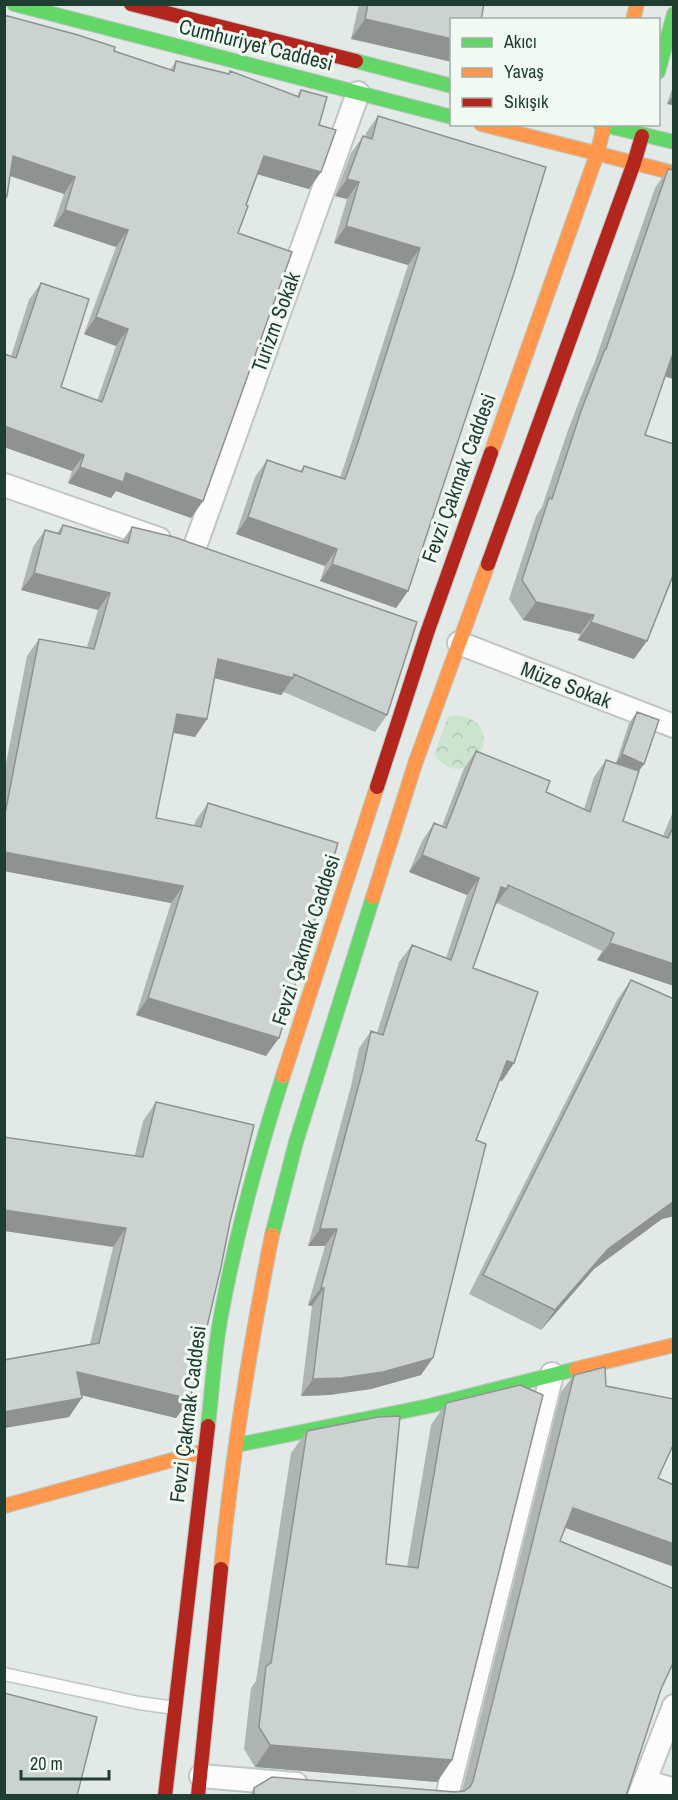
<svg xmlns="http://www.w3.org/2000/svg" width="678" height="1800" viewBox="0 0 678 1800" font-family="'Archivo Narrow',sans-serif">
<defs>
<pattern id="forest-crowns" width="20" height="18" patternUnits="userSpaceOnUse" patternTransform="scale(1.5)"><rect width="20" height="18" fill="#cbe4ce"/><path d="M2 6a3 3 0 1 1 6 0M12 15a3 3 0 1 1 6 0" fill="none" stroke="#aec5b1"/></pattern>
</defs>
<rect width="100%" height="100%" fill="#e3e9e6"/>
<path fill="url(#forest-crowns)" d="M456 715C515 722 466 801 434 754L448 717Z"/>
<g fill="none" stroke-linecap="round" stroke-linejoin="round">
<defs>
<path id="lane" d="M4 1674 139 1703 175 1708"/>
<path id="street" d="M4 485 159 539
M193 552 358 93
M459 643 674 726
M201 1776 296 1784
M645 1781 674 1790
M447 1796 552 1374
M639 1796 674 1706"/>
<path id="fast" d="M14 4 452 117
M356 61 452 86
M658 72 674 14
M600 124 674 142
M272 1235 296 1142 373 897
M208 1426C212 1391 214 1356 220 1321 235 1238 257 1157 283 1076
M237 1445 429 1406 576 1369"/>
<path id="slow" d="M633 20 637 4
M481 124 674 173
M491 453 597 154 604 126
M373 897 415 764 488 564
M283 1076 377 787
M576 1369 674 1345
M4 1506 205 1451
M221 1569C232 1457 250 1345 272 1235"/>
<path id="jam" d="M131 4 356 61
M488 564 634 163 642 136
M377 787 427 633 491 453
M165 1796 208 1426
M198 1796 221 1569"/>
</defs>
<use href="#lane" stroke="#c0c6c3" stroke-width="15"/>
<use href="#street" stroke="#c0c6c3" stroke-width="26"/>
<use href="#fast" stroke="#bcc5c1" stroke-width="16"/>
<use href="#slow" stroke="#bcc5c1" stroke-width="16"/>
<use href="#jam" stroke="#bcc5c1" stroke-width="16"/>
<use href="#lane" stroke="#fbfcfb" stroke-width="12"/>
<use href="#street" stroke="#fbfcfb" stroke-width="22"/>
<use href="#fast" stroke="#63d668" stroke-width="14"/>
<use href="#slow" stroke="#ff974d" stroke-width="14"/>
<use href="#jam" stroke="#b3261e" stroke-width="14"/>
</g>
<path fill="#afb5b2" d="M359 4H484L351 39Z
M4 15 170 70 176 61 228 74 230 71 297 96 301 90 319 125 321 172 309 189 257 174 246 205 238 233 203 501 191 518 116 491 111 498 68 483 72 471 4 447V354L11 356 29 300 41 283 61 387 97 401 116 346 84 334 116 247 53 226 64 194Z
M674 83V105L667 104Z
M378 116 546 167 408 591 396 608 320 581 325 566 236 534 255 477 267 460 300 471 304 466 340 477 345 463 408 265 334 243 347 199 335 196 351 153 363 136 365 137 366 133Z
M668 169 674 170V379L665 377 645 435 634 659 578 640 580 634 523 620 509 599 536 516 542 507 568 430 592 368 594 364 655 188Z
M63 525 122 541 132 527 387 715 375 732 284 692 281 695 215 678 207 719 195 737 173 733 156 818 194 826 196 820 208 803 266 1056 136 1015 171 903 4 871V774L27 656 39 639 87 647 98 610 21 590 33 547 45 530 57 533Z
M637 712 639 771 623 821 663 836 674 809V986L597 960 602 951 497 903 495 906 473 968 514 1063 502 1081 499 1080 476 1140 421 1375 371 1389 329 1395 301 1396 312 1306 308 1305 325 1246H308L351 1086 359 1048 371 1031 377 1033 399 962 412 945 446 958 467 895 409 872 422 841 434 823 442 826 464 768 476 751 546 792 584 809 594 777 606 760 616 763 629 723Z
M631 980 674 999V1216L662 1219 594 1269 541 1330 469 1294 617 1000Z
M156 1102 230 1222 190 1399 176 1418 81 1395 69 1417 4 1428V1360L90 1344 143 1121Z
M574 1375 565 1527 560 1541 661 1689 626 1796H249L254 1788 462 1791 561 1392Z
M446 1403 452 1760 437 1782 255 1767 244 1749 251 1688 256 1681 291 1453 307 1431 386 1564 407 1567 431 1425Z"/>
<path fill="#8e9391" d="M365 19 452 39V62L351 39Z
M674 95V105L667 104Z
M13 156 75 177 64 194 4 174Z
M264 156 321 172 309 189 253 173Z
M347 179 359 182 347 199 335 196Z
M65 210 128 230 116 247 53 226Z
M346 226 420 248 408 265 334 243Z
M96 317 128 329 116 346 84 334Z
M672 356H674V379L659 374Z
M4 426 84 455 72 471 4 447Z
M80 467 126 473 203 501 191 518 116 491 111 498 68 483Z
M248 517 337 549 325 566 236 534Z
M332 564 408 591 396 608 320 581Z
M34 573 110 593 98 610 21 590Z
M536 602 594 615 580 634 523 620Z
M591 622 647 641 634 659 578 640Z
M218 659 293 678 281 695 206 676Z
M177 714 207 719 195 737 165 731Z
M622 754 644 764 636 775 614 766Z
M4 852 183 886 171 903 4 871Z
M422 855 479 878 467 895 409 872Z
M501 887 507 889 495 906Z
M610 943 674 964V986L597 960Z
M148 998 279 1038 266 1056 136 1015Z
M507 1061 514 1063 502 1081 495 1078Z
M674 1201V1216L662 1219 594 1269 541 1330 555 1310 608 1249Z
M4 1210 126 1228 113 1247 4 1231Z
M320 1229H337L325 1246H308Z
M321 1288H324L312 1306 308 1305Z
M433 1358 421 1375 371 1389 329 1395 301 1396 313 1379Z
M77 1372 190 1399 176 1418 64 1391Z
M82 1398 69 1417 4 1428V1412Z
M573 1508 674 1544V1567L560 1526Z
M270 1745 452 1760 437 1782 255 1767Z"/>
<path fill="#cbd2cf" stroke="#8e9391" stroke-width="1.5" d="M368 4H484L481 20H452V39L365 19Z
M4 15 78 35 115 47 114 51 174 71 176 61 229 74 230 71 299 97 301 90 327 97 319 125 336 130 321 172 264 156 246 205 248 206 238 233 292 252 203 501 126 473 123 482 80 467 84 455 4 426V354L16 358 41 283 89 299 61 387 102 402 128 329 96 317 128 230 65 210 75 177 13 156 7 196 4 201Z
M378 116 546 167 513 276 408 591 332 564 337 549 248 517 267 460 302 472 304 466 345 479 357 445 420 248 346 226 359 182 347 179 363 136 372 139Z
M668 169 674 170V356H672L645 435 674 444V573L647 641 591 622 594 615 536 602 522 580 549 498 552 499 581 411 605 349H606Z
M63 525 128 543 132 527 174 537 417 622 387 715 294 674 293 678 218 659 207 719 177 714 156 818 201 827 208 803 338 843 279 1038 148 998 183 886 4 852V819L39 639 94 649 110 593 34 573 45 530 60 534Z
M637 712 659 720 644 764 622 754Z
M476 751 550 781 546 792 590 812 606 760 639 771 623 821 668 838 674 825V964L610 943 614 933 508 885 507 889 501 887 473 968 538 992 514 1063 507 1061 476 1140 486 1144 433 1358 383 1372 342 1378 313 1379 324 1288H321L337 1229H320L363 1069 371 1031 383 1035 412 945 451 960 479 878 422 855 434 823 446 828Z
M631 980 674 999V1201L608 1249 555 1310 483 1275Z
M156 1102 254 1125 230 1222 221 1267 190 1399 77 1372 82 1398 4 1412V1360L99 1343 126 1228 4 1210V1137L143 1157Z
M605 1367 606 1386 674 1399V1443L658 1478 674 1485V1544L573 1508 560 1541 674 1589V1661L661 1689 626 1796H254V1788L272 1777 455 1792 464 1791 470 1787 473 1781 574 1375Z
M520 1385 543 1395 452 1760 270 1745 259 1727 266 1666 271 1663 307 1431 378 1417 400 1416 386 1564 418 1568 446 1403Z
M4 1693 97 1717 77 1796H4Z"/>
<g text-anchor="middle" stroke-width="6" stroke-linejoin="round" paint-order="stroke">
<g font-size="21" fill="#1f3e31" stroke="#f1f9f3">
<text transform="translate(256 45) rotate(14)" y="7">Cumhuriyet Caddesi</text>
<text transform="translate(276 322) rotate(-70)" y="7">Turizm Sokak</text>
<text transform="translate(459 478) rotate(-70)" y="7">Fevzi Çakmak Caddesi</text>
<text transform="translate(566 685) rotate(21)" y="7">Müze Sokak</text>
<text transform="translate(306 940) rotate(-72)" y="7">Fevzi Çakmak Caddesi</text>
<text transform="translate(188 1414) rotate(-83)" y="7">Fevzi Çakmak Caddesi</text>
</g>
</g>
<rect width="678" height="1800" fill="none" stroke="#1f3e31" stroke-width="12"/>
<rect x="450" y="18" width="210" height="108" fill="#f1f9f3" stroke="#9daea5" stroke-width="1.5"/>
<rect x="462" y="38" width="30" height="9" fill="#63d668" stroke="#9daea5" stroke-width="1.5"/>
<text x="504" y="48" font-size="18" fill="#1f3e31">Akıcı</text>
<rect x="462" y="68" width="30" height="9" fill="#ff974d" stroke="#9daea5" stroke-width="1.5"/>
<text x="504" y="78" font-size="18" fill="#1f3e31">Yavaş</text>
<rect x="462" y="98" width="30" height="9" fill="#b3261e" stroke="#9daea5" stroke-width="1.5"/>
<text x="504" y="108" font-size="18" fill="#1f3e31">Sıkışık</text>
<path d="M21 1770v9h88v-9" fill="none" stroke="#1f3e31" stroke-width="3"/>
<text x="30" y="1770" font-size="18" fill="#1f3e31" stroke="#f1f9f3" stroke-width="4.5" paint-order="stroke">20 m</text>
</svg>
